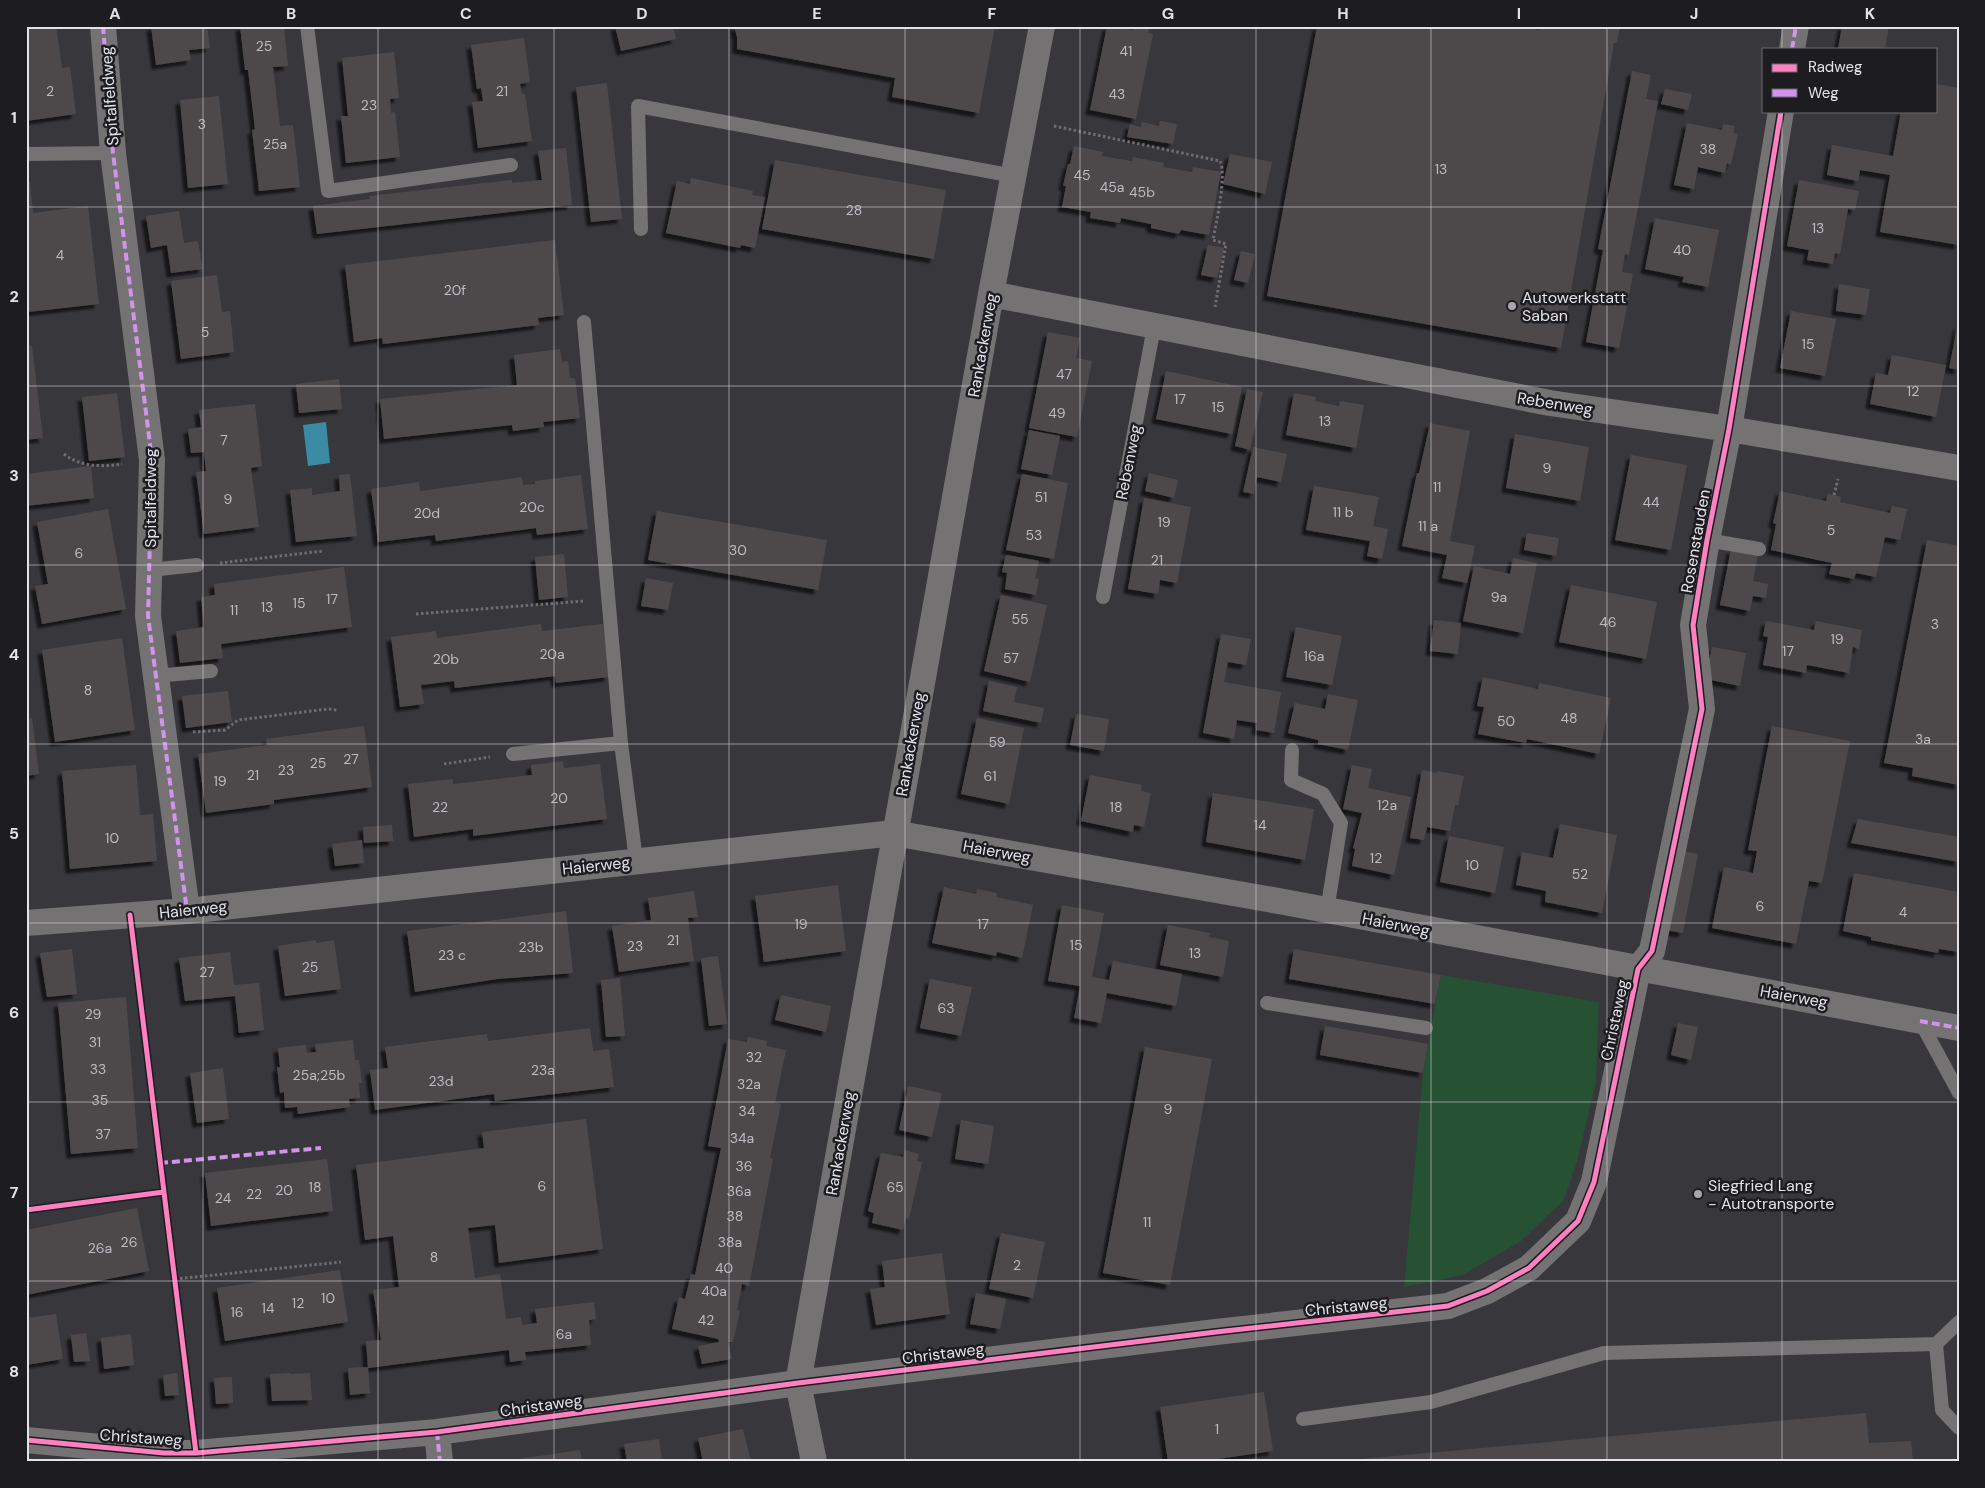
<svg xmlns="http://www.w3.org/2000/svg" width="1985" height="1488" viewBox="0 0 1985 1488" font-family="'DM Sans',sans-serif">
<defs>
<filter id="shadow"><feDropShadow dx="-4.5" dy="4.5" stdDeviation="1" flood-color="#0009"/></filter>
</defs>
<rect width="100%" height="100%" fill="#37373c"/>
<path fill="#265133" d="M1441 975 1599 1002 1596 1082 1577 1162 1564 1200 1521 1241 1463 1275 1404 1287 1423 1073Z"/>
<path fill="#3c8ba4" d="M326 422 330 463 308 466 303 425Z"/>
<path fill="#4d4a4b" filter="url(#shadow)" d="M26 26H56L62 68 70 67 76 114 26 121Z
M151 26H207L210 48 189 50 191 60 156 65Z
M240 26H284L288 66 273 67 280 126 293 125 300 187 259 191 252 130 255 129 248 70H245Z
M615 26H673L676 39 621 51Z
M734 26H995L979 113 892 97 895 78 737 49V37Z
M1107 26 1133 30 1134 26H1150L1148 33 1153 34 1136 119 1090 110Z
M1317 26H1520L1539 30V26H1620L1617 43H1614L1561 348 1267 296Z
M1842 26H1889L1885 49H1838Z
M524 38 530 82 520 84 522 94H525L532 141 478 148 472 102 483 101 481 88 477 89 471 45Z
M394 52 399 98 390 99 391 113 395 112 400 157 346 163 341 116H348L342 58Z
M1632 71 1651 75 1646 99 1658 101 1629 255 1625 254 1622 272 1633 274 1619 348 1586 342 1603 250 1598 249Z
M607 83 622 219 591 222 576 87Z
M1936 84 1959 88V245L1880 232 1890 175 1860 170 1858 181 1827 175 1832 145 1893 156 1901 111H1936Z
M1665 89 1692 94 1688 110 1661 104Z
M219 96 228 184 188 188 180 100Z
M1160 121 1177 124 1173 144 1127 137 1130 124 1141 127 1142 122 1159 126Z
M1687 123 1722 130 1723 124 1735 126 1733 133 1738 134 1731 165 1727 163 1725 173 1698 167 1694 189 1674 185Z
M1074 146 1103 152 1102 156 1132 161 1133 157 1164 163 1163 167 1192 172 1193 167 1221 172 1209 235 1181 230 1179 234 1151 228V224L1121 218 1120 223 1090 218 1091 212 1062 207 1066 186H1063L1068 164H1070Z
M566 148 572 205 317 234 313 206 370 199 369 196 512 180V183L542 180 538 151Z
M1230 154 1272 162 1265 194 1223 184Z
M775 160 946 190 934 259 762 229Z
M691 178 753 191 752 195 765 197 755 248 741 245 740 248 666 233 677 181 690 184Z
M1799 180 1859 191 1855 210 1848 209 1840 254 1835 253 1833 264 1807 260 1809 250 1787 246Z
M26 182H30L33 213 88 206 99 304 28 312 26 298Z
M179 211 184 243 198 241 203 269 171 273 167 245 151 248 146 216Z
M1655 218 1719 230 1708 287 1682 282 1684 277 1645 269Z
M555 240 564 315 538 318 539 325 383 344 382 338 354 342 345 265Z
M1208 245 1224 248 1217 278 1201 275Z
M1241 251 1255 254 1248 283 1234 280Z
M217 275 222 312 230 311 234 352 181 359 171 281Z
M1839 284 1870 289 1866 315 1836 311Z
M1791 311 1836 319 1825 376 1780 368Z
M1958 324H1959V370L1949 368Z
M1048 332 1080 338 1076 358 1092 361 1077 437 1029 428Z
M26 346H32L43 438 26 440Z
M560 349 562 362 568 361 570 378H575L580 418 543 422 544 427 513 431 512 425 384 439 380 399 517 385 514 355Z
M1892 355 1946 365 1936 417 1870 404 1876 373 1888 375Z
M1166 371 1242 387 1232 434 1156 419Z
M339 379 342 409 299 413 296 384Z
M1247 389 1263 392 1250 450 1235 446Z
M117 393 125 457 89 461 82 397Z
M1294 393 1316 397 1315 401 1339 406 1340 401 1364 405 1356 448 1286 435Z
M255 404 262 466 251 468 259 527 204 534 196 472 206 471 204 452 191 453 188 429 201 427 199 410Z
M1430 423 1470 431 1450 541 1475 546 1467 583 1442 578 1447 555 1402 546 1417 473H1419Z
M1029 430 1060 436 1052 475 1021 469Z
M1515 434 1589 447 1580 501 1506 488Z
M1253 447 1287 454 1281 482 1257 477 1254 494 1243 492Z
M1631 455 1687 465 1671 550 1615 540Z
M91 466 94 498 26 506V474Z
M1149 473 1178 480 1174 498 1145 491Z
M350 474 357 536 296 542 290 490 312 488V495L340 491 339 475Z
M1022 474 1068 483 1054 559 1006 550Z
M581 475 588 529 537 535 536 528 436 541 435 535 378 542 371 489 419 482 420 491 522 477 523 485 535 484V481Z
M1314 486 1379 497 1373 526 1388 529 1382 559 1367 556 1370 541 1306 530Z
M1780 491 1826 501 1828 494 1834 495 1841 497 1840 502 1890 513 1892 506 1907 509 1900 540 1885 537 1876 577 1856 573 1854 579 1829 574 1832 563 1771 550 1776 524 1773 523Z
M1144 498 1191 507 1177 583 1160 580 1158 594 1128 589Z
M108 509 126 609 42 624 35 586 48 584 37 522Z
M657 511 827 540 818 590 648 560Z
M1527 533 1559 538 1556 556 1524 550Z
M1927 540 1959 546V785L1912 776 1913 768 1884 763Z
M1731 549 1758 554 1753 581 1768 584 1766 598 1753 596 1750 611 1720 605Z
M564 554 568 597 539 600 535 557Z
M1006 555 1039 561 1035 578 1039 579 1036 595 1005 589 1007 573 1002 572Z
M1513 558 1537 563 1523 633 1463 621 1474 566 1510 574Z
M344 567 352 627 221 644 223 658 180 663 176 631 204 627 201 597 215 595 214 584Z
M646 578 673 583 668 610 641 606Z
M1571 585 1657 602 1646 659 1559 642Z
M1001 595 1047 605 1030 682 984 671Z
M1434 620 1461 623 1458 654 1430 651Z
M1766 621 1814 630 1816 621 1862 630 1859 649 1853 647 1849 673 1807 665 1806 673 1763 665 1768 637 1763 636Z
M541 624 542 631 603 624 609 677 556 683 555 676 455 688 454 681 421 685 424 704 400 707 391 637 436 631 437 638Z
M1296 627 1342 636 1332 685 1286 677Z
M1221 634 1251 639 1246 665 1228 662 1224 682 1281 692 1274 733 1256 730 1257 723 1237 720 1234 739 1203 733Z
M122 638 135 730 55 742 42 650Z
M1712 647 1746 653 1740 686 1706 679Z
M1483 677 1538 689 1539 683 1611 698 1599 754 1527 739 1526 743 1478 734 1484 707 1477 706Z
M989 681 1017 687 1014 702 1044 708 1041 723 983 711Z
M228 691 232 722 186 728 182 696Z
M1328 694 1358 700 1348 750 1318 744V740L1288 733 1295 703 1325 709Z
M1076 714 1109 719 1104 751 1070 745Z
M32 718 39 774 26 776V719Z
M977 718 1024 728 1009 804 961 794Z
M364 726 372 787 274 800V804L206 813 198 754 267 745 266 739Z
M1772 726 1850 741 1822 883 1809 881 1796 944 1712 928 1724 867 1753 873 1757 851 1748 850Z
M563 761 564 768 600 764 607 819 473 836V829L414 837 408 784 453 779V784L532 775 531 765Z
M136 765 140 815 153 814 157 861 70 869 62 771Z
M1352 765 1372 769 1368 788 1411 797 1394 875 1352 866 1355 849 1353 848 1362 813 1343 809Z
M1422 770 1437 773V771L1464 776 1458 805H1455L1450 831 1427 827 1424 840 1410 838Z
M1090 775 1142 785 1141 791 1151 793 1144 827 1134 825 1133 832 1081 821Z
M1213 793 1314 809 1305 860 1206 842Z
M1858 819 1959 837V862L1851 843Z
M1560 824 1617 835 1602 913 1545 902 1546 891 1516 885 1522 852 1553 858Z
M392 825 393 841 364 843 363 827Z
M1449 836 1504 847 1495 893 1440 882Z
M362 840 364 863 335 866 332 844Z
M1679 850 1698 854 1683 933 1664 930Z
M1854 873 1959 892V952L1939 949 1938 953 1871 940V937L1843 931Z
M838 885 846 951 764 962 755 896Z
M944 887 976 894 977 889 997 893 996 897 1033 905 1022 958 997 952 996 956 932 943Z
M694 891 698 917 688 918 694 961 619 972 612 926 651 920 648 898Z
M1062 905 1104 913 1092 977 1109 980 1113 961 1182 974 1176 1006 1107 993 1101 1023 1074 1018 1080 986 1048 981Z
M566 911 573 973 497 979 415 992 407 931Z
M1168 925 1210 933 1209 937 1229 941 1223 977 1160 965Z
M316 940V943L334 940 341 989 285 996 278 946Z
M72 949 77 994 47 997 40 953Z
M1294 949 1441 975 1435 1004 1289 979Z
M230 952 234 985 259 983 264 1030 239 1033 235 996 185 1001 179 958Z
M718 956 727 1024 709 1026 701 958Z
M620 978 625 1036 606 1037 601 980Z
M930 979 972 987 961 1036 920 1028Z
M781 995 831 1006 826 1032 775 1020Z
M126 997 138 1148 71 1154 58 1003Z
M1678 1023 1698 1027 1691 1060 1671 1055Z
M1325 1026 1428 1044 1423 1073 1320 1055Z
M590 1028 593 1051 609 1049 614 1087 495 1101 494 1094 375 1110 370 1070 388 1068 385 1047 487 1034 488 1041Z
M748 1037 767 1041 766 1046 786 1050 775 1103 781 1104 770 1158 773 1159 749 1286 742 1284 737 1310 740 1311 733 1342H728L732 1359 702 1364 698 1346 719 1342 718 1339 672 1329 679 1297 685 1299 691 1274 695 1275 721 1148 708 1146 728 1039 747 1042Z
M353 1040 355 1060H359L362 1083H359L360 1098 349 1099 350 1107 298 1114 297 1107 285 1108 284 1092 280 1093 277 1067H280L278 1048 306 1045 307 1053 316 1052 315 1044Z
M1145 1047 1212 1059 1170 1285 1103 1273Z
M223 1068 229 1119 197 1123 190 1073Z
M908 1086 942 1093 932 1137 899 1130Z
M586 1119 603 1249 499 1263 495 1225 468 1228 475 1278 500 1274 506 1319 521 1317 522 1325 537 1323 535 1309 594 1302 596 1319 589 1320 591 1345 525 1352 526 1360 510 1362 509 1350 368 1368 366 1341 381 1340 373 1290 399 1287 393 1236 365 1240 356 1165 484 1148 482 1132Z
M961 1120 994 1126 988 1164 955 1159Z
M905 1150 919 1154 917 1161 922 1162 909 1219 906 1218 903 1230 872 1223 874 1213 868 1211 881 1153 903 1157Z
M327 1159 333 1211 211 1226 205 1173Z
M137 1208 149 1271 26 1295V1230Z
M1001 1233 1045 1242 1033 1298 989 1289Z
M942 1253 950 1314 876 1325 870 1289 885 1287 882 1261Z
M340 1270 348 1322 225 1341 217 1288Z
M976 1293 1006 1299 1000 1329 970 1324Z
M56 1314 63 1359 26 1365V1318Z
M86 1333 90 1361 74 1362 71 1335Z
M131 1334 134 1365 104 1369 101 1338Z
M368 1367 370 1393 350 1395 348 1368Z
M177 1373 179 1395 165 1396 163 1375Z
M289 1373 290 1374 310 1373 312 1400 272 1401 270 1374Z
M232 1377 233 1403 216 1404 214 1378Z
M1264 1392 1273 1451 1197 1462H1168L1160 1407Z
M1866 1413 1869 1443 1911 1441 1913 1462H1329Z
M743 1429 751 1462H703L698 1438Z
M659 1439 662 1462H627L624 1444Z
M580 1450 582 1462H519V1459Z"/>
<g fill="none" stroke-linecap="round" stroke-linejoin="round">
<path stroke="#6f6d6f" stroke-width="3" stroke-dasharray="2.5 2.5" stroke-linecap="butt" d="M1054 126 1220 161C1227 176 1216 223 1213 240L1226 244 1215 307
M64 454C80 467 102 467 122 464
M1834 495 1838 479
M220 563 323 551
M416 614 585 601
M193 732 225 730 238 720 328 709 337 710
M444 764 490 757
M175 1279 341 1262"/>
<path stroke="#747272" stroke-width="14" d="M307 26 328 191 511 165
M26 154 113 153
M641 229 638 106 1014 176
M584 322 621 743 636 860
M1707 540 1759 549
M150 570 197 565
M1103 597 1154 327
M155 676 211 671
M1292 750 1291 780 1323 794 1341 823 1327 911
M513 754 621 743
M1267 1003 1426 1028
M1920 1021 1959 1093
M1936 1344 1959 1322
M1303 1419 1431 1402 1604 1353 1936 1344 1942 1410 1959 1428"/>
<path stroke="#747272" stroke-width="26" d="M103 26 113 153 152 460 148 616 187 911
M1792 49 1796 26
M991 294 1550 403 1729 429 1959 468
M26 923 187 911 894 833 1284 902 1959 1028
M437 1432 440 1462
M26 1440 164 1453H196L437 1432 798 1383 1216 1332 1448 1306 1487 1291 1529 1268 1578 1221 1594 1182 1638 969 1652 951 1702 709 1693 625 1707 540 1729 429 1781 111
M814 1462 798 1383 991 294 1042 26"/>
<path stroke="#d193ec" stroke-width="4" stroke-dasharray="8 4" stroke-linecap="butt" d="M103 26 113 153 152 460 148 616 187 911
M1792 49 1796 26
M1920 1021 1959 1028
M160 1163 321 1148
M437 1432 440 1462"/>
<defs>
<path id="cycleway" d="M130 915 196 1453
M26 1210 164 1192
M26 1440 164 1453H196L437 1432 798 1383 1216 1332 1448 1306 1487 1291 1529 1268 1578 1221 1594 1182 1638 969 1652 951 1702 709 1693 625 1707 540 1729 429 1781 111"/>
</defs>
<use href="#cycleway" stroke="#1c1c21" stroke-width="8"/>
<use href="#cycleway" stroke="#ff80c0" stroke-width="5"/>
</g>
<path fill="none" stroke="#e2e2ea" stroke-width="1" stroke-opacity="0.55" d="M203 26V1462M378 26V1462M554 26V1462M729 26V1462M905 26V1462M1080 26V1462M1256 26V1462M1431 26V1462M1607 26V1462M1782 26V49M1782 111V1462M26 207H1959M26 386H1959M26 565H1959M26 744H1959M26 923H1959M26 1102H1959M26 1281H1959"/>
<g fill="#a6a6ad" stroke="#1c1c21" stroke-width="2">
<circle cx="1512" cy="306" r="5"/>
<circle cx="1698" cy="1194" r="5"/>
</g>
<g text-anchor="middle" stroke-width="5" stroke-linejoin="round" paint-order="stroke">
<g font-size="14" fill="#bdbcc2">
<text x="264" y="51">25</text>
<text x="1126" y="56">41</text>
<text x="50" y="96">2</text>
<text x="502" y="96">21</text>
<text x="1117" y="99">43</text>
<text x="369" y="110">23</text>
<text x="202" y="129">3</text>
<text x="275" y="149">25a</text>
<text x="1708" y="154">38</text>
<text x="1441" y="174">13</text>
<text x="1082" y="180">45</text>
<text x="1112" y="192">45a</text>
<text x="1142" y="197">45b</text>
<text x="854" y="215">28</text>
<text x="1818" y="233">13</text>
<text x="1682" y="255">40</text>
<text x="60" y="260">4</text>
<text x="455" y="295">20f</text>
<text x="205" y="337">5</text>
<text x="1808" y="349">15</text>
<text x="1064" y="379">47</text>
<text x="1913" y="396">12</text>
<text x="1180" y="404">17</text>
<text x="1218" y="412">15</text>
<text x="1057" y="418">49</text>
<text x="1325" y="426">13</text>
<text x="224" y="445">7</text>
<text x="1547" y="473">9</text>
<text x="1437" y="492">11</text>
<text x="1041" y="502">51</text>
<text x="228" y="504">9</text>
<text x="1651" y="507">44</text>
<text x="532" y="512">20c</text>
<text x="1343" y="517">11 b</text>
<text x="427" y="518">20d</text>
<text x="1164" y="527">19</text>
<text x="1428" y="531">11 a</text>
<text x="1831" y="535">5</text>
<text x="1034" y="540">53</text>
<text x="738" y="555">30</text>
<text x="79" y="558">6</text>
<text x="1157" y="565">21</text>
<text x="1499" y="602">9a</text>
<text x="332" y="604">17</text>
<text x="299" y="608">15</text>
<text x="267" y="612">13</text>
<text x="234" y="615">11</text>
<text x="1020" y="624">55</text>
<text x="1608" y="627">46</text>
<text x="1935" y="629">3</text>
<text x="1837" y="644">19</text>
<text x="1788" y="656">17</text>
<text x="552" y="659">20a</text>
<text x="1314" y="661">16a</text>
<text x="1011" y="663">57</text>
<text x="446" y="664">20b</text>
<text x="88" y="695">8</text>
<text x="1569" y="723">48</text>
<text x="1506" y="726">50</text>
<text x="1923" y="744">3a</text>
<text x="997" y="747">59</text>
<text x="351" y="764">27</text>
<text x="318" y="768">25</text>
<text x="286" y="775">23</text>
<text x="253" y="780">21</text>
<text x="990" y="781">61</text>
<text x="220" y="786">19</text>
<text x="559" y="803">20</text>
<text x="1387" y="810">12a</text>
<text x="440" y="812">22</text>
<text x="1116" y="812">18</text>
<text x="1260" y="830">14</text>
<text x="112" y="843">10</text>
<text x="1376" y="863">12</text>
<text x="1472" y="870">10</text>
<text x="1580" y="879">52</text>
<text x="1760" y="911">6</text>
<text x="1903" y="917">4</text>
<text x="801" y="929">19</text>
<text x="983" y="929">17</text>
<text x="673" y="945">21</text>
<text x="1076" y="950">15</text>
<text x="635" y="951">23</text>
<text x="531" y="952">23b</text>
<text x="1195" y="958">13</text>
<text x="452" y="960">23 c</text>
<text x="310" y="972">25</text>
<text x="207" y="977">27</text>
<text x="946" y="1013">63</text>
<text x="93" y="1019">29</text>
<text x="95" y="1047">31</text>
<text x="754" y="1062">32</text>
<text x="98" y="1074">33</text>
<text x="543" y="1075">23a</text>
<text x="319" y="1080">25a;25b</text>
<text x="441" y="1086">23d</text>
<text x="749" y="1089">32a</text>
<text x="100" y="1105">35</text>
<text x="1168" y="1114">9</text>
<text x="747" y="1116">34</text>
<text x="103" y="1139">37</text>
<text x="742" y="1143">34a</text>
<text x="744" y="1171">36</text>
<text x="542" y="1191">6</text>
<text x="315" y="1192">18</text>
<text x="895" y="1192">65</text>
<text x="284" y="1195">20</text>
<text x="739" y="1196">36a</text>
<text x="254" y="1199">22</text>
<text x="223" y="1203">24</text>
<text x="735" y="1221">38</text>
<text x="1147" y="1227">11</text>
<text x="129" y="1247">26</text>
<text x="730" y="1247">38a</text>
<text x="100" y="1253">26a</text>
<text x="434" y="1262">8</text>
<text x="1017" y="1270">2</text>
<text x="724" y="1273">40</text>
<text x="714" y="1296">40a</text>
<text x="328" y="1303">10</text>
<text x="298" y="1308">12</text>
<text x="268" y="1313">14</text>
<text x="237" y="1317">16</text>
<text x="706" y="1325">42</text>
<text x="564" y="1339">6a</text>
<text x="1217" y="1434">1</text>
</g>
<g font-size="16" fill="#e2e2ea" stroke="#1c1c21">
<text transform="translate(109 96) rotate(-94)" y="6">Spitalfeldweg</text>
<text transform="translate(982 345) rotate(-80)" y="6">Rankackerweg</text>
<text transform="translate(1555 403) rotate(9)" y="6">Rebenweg</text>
<text transform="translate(1128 462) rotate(-79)" y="6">Rebenweg</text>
<text transform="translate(150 498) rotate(-90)" y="6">Spitalfeldweg</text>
<text transform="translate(1695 541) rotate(-80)" y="6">Rosenstauden</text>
<text transform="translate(910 744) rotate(-80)" y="6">Rankackerweg</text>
<text transform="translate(997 851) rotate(10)" y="6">Haierweg</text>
<text transform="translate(596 865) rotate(-6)" y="6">Haierweg</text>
<text transform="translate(193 909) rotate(-6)" y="6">Haierweg</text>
<text transform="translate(1396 924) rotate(11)" y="6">Haierweg</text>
<text transform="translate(1794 996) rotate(10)" y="6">Haierweg</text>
<text transform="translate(1614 1020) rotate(-78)" y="6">Christaweg</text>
<text transform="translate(840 1143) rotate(-80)" y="6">Rankackerweg</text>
<text transform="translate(1346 1306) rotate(-6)" y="6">Christaweg</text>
<text transform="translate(943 1353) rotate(-7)" y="6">Christaweg</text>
<text transform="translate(541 1405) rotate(-8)" y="6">Christaweg</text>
<text transform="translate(141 1437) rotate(4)" y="6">Christaweg</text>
</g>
<g font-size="16" fill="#e2e2ea" stroke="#1c1c21" text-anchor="start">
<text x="1522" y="303">Autowerkstatt<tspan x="1522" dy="18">Saban</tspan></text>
<text x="1708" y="1191">Siegfried Lang<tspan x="1708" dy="18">- Autotransporte</tspan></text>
</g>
</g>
<rect width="1985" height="1488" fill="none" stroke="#1c1c21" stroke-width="55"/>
<rect x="1762" y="48" width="175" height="65" fill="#1c1c21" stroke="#6b6b71"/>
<rect x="1772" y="64" width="25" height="8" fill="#ff80c0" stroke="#6b6b71"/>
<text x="1808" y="72" font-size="15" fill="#e2e2ea">Radweg</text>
<rect x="1772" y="89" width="25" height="8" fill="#d193ec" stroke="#6b6b71"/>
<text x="1808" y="98" font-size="15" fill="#e2e2ea">Weg</text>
<rect x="28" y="28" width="1930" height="1432" fill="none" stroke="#e2e2ea" stroke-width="2"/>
<g font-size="16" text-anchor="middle" font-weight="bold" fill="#e2e2ea">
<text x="115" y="19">A</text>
<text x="291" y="19">B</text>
<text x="466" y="19">C</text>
<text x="642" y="19">D</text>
<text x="817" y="19">E</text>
<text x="992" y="19">F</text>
<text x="1168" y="19">G</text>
<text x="1343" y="19">H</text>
<text x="1519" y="19">I</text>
<text x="1694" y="19">J</text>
<text x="1870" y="19">K</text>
<text x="14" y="123">1</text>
<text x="14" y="302">2</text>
<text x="14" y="481">3</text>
<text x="14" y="660">4</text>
<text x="14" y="839">5</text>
<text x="14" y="1018">6</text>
<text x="14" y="1198">7</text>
<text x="14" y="1377">8</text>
</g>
</svg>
